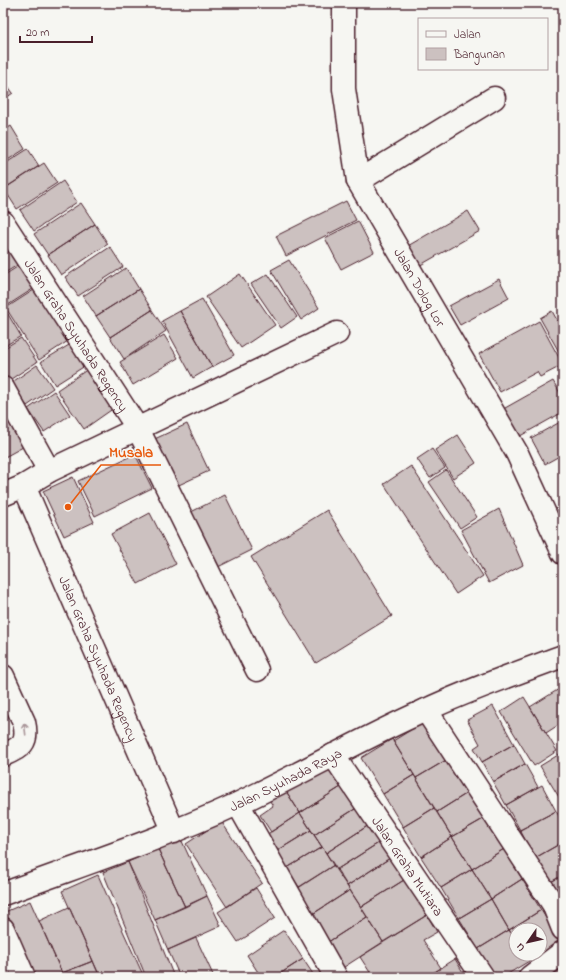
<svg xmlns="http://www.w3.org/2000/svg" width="566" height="980" viewBox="0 0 566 980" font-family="'Indie Flower',sans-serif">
<rect width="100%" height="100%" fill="#f6f6f2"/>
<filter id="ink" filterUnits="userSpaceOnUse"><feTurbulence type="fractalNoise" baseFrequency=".025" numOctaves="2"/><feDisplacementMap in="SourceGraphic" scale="8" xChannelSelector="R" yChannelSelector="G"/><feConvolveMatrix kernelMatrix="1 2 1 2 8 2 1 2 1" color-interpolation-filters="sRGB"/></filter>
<g filter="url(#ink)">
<path fill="#ccc1c0" stroke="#4a1f2b" d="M3 79 13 93 3 100Z
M11 126 25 149 3 163V131Z
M28 149 39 166 8 186 3 178V165Z
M44 163 57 183 17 209 4 189Z
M63 181 77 202 34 231 20 210Z
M346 201 356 220 286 256 276 236Z
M81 203 95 224 48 255 34 234Z
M468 211 480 231 417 267 406 247Z
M358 221 374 252 341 269 325 238Z
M95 224 108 244 61 275 48 255Z
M11 240 24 261 3 274V245Z
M110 247 123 267 78 296 65 277Z
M289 260 319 308 301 320 271 270Z
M25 262 39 285 5 307 3 305V276Z
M126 268 139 289 96 316 83 296Z
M240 274 275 325 241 348 206 297Z
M268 274 297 317 281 328 251 284Z
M499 279 509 298 460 325 449 306Z
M37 288 71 339 39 360 6 308Z
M139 289 152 310 110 337 96 316Z
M202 299 234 355 212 367 180 311Z
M3 306 21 336 3 347Z
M152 310 166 331 124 359 110 337Z
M180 311 212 367 193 378 162 321Z
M552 311 563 331V359L540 318Z
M539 321 563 365 540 377 537 372 500 392 479 354Z
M164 335 178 358 133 385 120 362Z
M21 338 37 362 8 381 3 374V349Z
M74 342 88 364 55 385 41 362Z
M37 365 53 388 27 406 11 383Z
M88 369 114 408 84 429 57 390Z
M553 381 563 398V412L513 440 498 412Z
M54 391 70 415 44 432 28 409Z
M3 412 23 447 3 458Z
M562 421 563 454 545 464 531 438Z
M187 424 209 471 168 490 146 443Z
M458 435 476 463 453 478 435 450Z
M432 449 445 468 430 478 417 459Z
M135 454 152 488 95 516 78 481Z
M411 466 483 576 456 594 384 484Z
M446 470 477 517 460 528 429 482Z
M73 477 94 522 64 536 43 491Z
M225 495 252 550 218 567 191 512Z
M499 509 523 565 489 583 461 530Z
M327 510 392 616 316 663 251 557Z
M150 513 176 564 138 584 111 534Z
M559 689 563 696V722L546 733 530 707Z
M524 697 557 751 534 766 501 712Z
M493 706 514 744 482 762 474 748 480 744 467 720Z
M425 721 448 759 416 778 393 741Z
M3 730 7 741 3 742Z
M392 739 414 775 383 794 361 758Z
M514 744 525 764 493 782 482 762Z
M563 752V802H562L540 766Z
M448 759 469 792 437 812 416 778Z
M329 763 344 785 300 813 286 791Z
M525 764 538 787 506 805 493 782Z
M414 775 434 808 403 827 383 794Z
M344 785 358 807 314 835 300 813Z
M542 785 556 811 520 830 506 805Z
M286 791 300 813 271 832 260 815 273 806 268 798Z
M469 792 485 818 452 837 437 812Z
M358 807 369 825 326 853 314 835Z
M434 808 452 837 421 857 403 827Z
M556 811 563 823V842L535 858 520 830Z
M300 813 311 830 277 851 266 835Z
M485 818 504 849 472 869 452 837Z
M221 821 262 883 227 907 186 844Z
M369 825 380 842 336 870 326 853Z
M311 830 322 847 287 868 277 851Z
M452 837 472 869 441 888 421 857Z
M181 839 207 896 185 907 158 849Z
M380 842 390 858 347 886 336 870Z
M563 842V875L549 883 535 858Z
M322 847 334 865 299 887 287 868Z
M158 849 185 907 155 920 128 862Z
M504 849 522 879 491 899 472 869Z
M390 858 404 880 361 907 347 886Z
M128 862 174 977H146L103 872Z
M334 865 350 890 308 917 292 892Z
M472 869 491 899 459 918 441 888Z
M98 875 113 909 144 977H100L62 891Z
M563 875V907L549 883Z
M522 879 541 910 509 930 491 899Z
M404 880 427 915 383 942 361 907Z
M256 888 275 918 238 942 218 912Z
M350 890 367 917 325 944 308 917Z
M207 896 221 926 168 950 155 920Z
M491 899 509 930 478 949 459 918Z
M30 901 62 973 54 977H33L5 912Z
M69 907 93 961 62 973 39 921Z
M541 910 561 942 529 961 524 954H540V930H516V940L509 930Z
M427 915 437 932 423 940 441 968 427 977H373L360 957Z
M367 917 383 942 341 969 325 944Z
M284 930 303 959 275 977H261L247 955Z
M509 930 516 940V954H524L529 961 503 977H495L478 949Z
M196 938 214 977H180L168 950Z
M3 958 11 976 10 977H3Z
M303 959 315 977H275Z
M455 959 466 977H427Z
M93 961 100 977H54L62 973Z
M563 963V977H543Z"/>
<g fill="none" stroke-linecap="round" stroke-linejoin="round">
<defs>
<g id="minor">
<path id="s1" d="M344 3V89L358 181 517 453 563 553"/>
<path d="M358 181 494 98"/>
<path id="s2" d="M3 222 138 429 257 670"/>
<path d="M3 388 49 471"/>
<path id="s3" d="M24 486 174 832"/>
<path d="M3 495 24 486 49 471 337 333"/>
<path d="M3 676 24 722C29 743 21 748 3 755"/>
<path d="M426 710 553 904 563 929"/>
<path id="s4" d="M333 755 483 977"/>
<path d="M238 804 336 977"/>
<path d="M3 929 24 977"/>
<path d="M530 977 563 952"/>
</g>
<g id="tertiary">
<path id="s5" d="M3 894C81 865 162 839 237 804 301 774 362 738 426 710 471 689 517 673 563 656"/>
</g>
</defs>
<use href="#minor" stroke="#4a1f2b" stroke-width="25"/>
<use href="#tertiary" stroke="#4a1f2b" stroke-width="25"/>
<use href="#minor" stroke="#f6f6f2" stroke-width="22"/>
<use href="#tertiary" stroke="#f6f6f2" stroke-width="22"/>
</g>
<defs><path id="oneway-shaft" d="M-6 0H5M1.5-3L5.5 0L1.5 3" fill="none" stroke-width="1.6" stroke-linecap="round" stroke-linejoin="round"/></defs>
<use stroke="#a99598" href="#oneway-shaft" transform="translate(25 729) rotate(-97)"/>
</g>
<g text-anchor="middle" stroke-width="3" stroke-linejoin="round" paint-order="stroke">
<g font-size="14" fill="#4a1f2b" stroke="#f6f6f2">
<text dy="5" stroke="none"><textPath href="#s1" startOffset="302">Jalan Dolog Lor</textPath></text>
<text dy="5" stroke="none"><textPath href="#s2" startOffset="135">Jalan Graha Syuhada Regency</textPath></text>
<text dy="5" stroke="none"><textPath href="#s3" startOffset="188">Jalan Graha Syuhada Regency</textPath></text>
<text dy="5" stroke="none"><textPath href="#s5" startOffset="305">Jalan Syuhada Raya</textPath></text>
<text dy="5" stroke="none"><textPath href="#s4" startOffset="134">Jalan Graha Mutiara</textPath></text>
</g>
</g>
<path fill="none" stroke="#e8590c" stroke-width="1.5" d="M68 507L101 465H161"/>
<circle fill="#e8590c" stroke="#f6f6f2" stroke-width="1.5" cx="68" cy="507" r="4"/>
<g font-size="15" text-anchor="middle" font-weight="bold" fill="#e8590c" stroke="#f6f6f2" stroke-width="3" stroke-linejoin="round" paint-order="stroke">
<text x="131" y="457">Musala</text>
</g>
<rect width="566" height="980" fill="none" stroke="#f6f6f2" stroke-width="16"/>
<rect x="8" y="8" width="550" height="964" fill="none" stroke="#4a1f2b" stroke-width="1.5" filter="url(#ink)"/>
<rect x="418" y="18" width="130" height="52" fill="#f6f6f2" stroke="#b1a0a2"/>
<rect x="426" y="31" width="20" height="6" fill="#f6f6f2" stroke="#b1a0a2"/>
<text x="454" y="38" font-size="12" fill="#4a1f2b">Jalan</text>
<rect x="426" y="48" width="20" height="12" fill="#ccc1c0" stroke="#b1a0a2"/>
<text x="454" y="58" font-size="12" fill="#4a1f2b">Bangunan</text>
<g transform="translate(528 942) rotate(236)"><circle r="19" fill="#f6f6f2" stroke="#b1a0a2"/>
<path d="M0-3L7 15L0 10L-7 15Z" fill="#4a1f2b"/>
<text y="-6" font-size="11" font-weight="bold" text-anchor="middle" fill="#4a1f2b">U</text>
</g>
<path d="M20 36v6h72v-6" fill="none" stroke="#4a1f2b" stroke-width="2"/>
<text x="26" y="36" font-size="12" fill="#4a1f2b" stroke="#f6f6f2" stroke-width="3" paint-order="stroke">20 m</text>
</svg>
